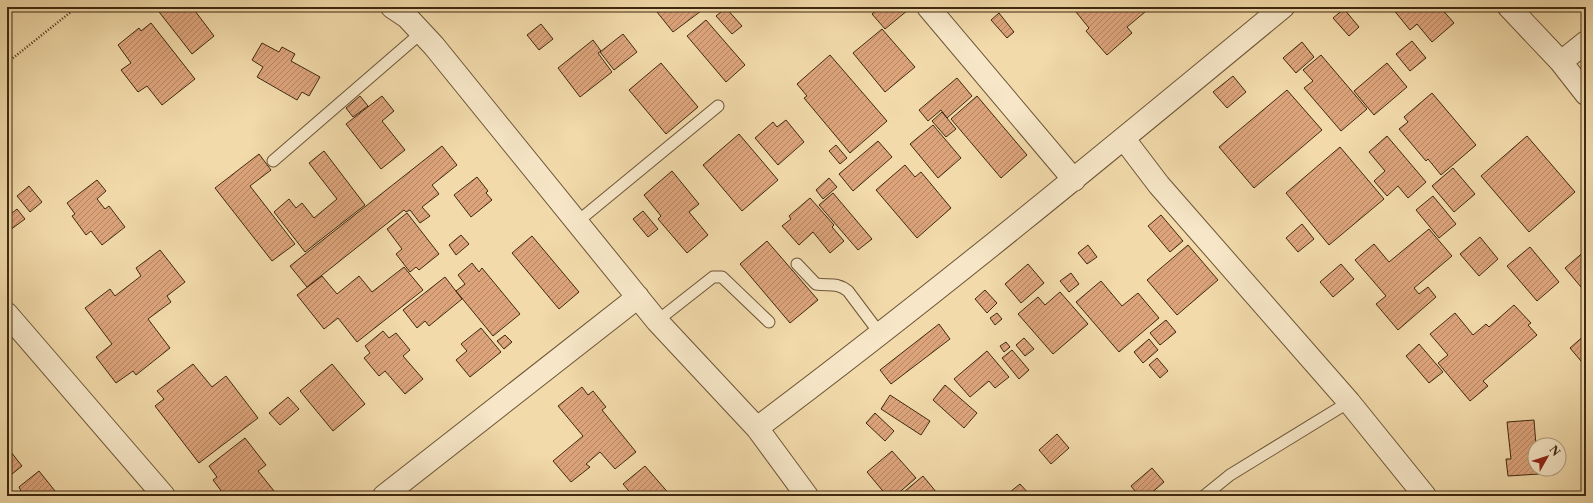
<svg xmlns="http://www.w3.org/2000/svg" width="1593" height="503" viewBox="0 0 1593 503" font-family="'Libre Caslon Text',serif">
<defs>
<pattern id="building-hatch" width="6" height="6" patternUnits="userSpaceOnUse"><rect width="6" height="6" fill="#dda47c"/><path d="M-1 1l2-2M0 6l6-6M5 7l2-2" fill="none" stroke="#b58664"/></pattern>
</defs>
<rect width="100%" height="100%" fill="#f2daaa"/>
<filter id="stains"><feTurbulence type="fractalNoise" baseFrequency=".005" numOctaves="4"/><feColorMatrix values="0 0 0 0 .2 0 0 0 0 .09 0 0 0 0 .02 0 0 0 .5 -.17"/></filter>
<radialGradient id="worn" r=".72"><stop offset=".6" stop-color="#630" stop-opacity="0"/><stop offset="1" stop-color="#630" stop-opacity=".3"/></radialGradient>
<path fill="url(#building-hatch)" stroke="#3f290f" d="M158 7H192L214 36 192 54 156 8Z
M653 7H698L701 11 673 32Z
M880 7H906L908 10 885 29 872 14Z
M1072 7H1151L1127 27 1132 33 1107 55 1086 31 1089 28Z
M1395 7H1440L1454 23 1432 42 1417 24 1410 30 1393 9Z
M726 8 742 26 732 34 716 16Z
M1344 9 1359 27 1349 36 1333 18Z
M999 13 1014 32 1007 38 991 20Z
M706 20 745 65 726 82 687 36Z
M151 23 195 79 162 105 147 86 138 92 121 70 131 63 118 45 139 28 141 31Z
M541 24 553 39 539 50 527 35Z
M882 29 915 67 885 92 853 53Z
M623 34 637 52 614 70 600 52Z
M593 40 601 51 598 53 612 72 580 97 558 68Z
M1412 41 1426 58 1410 71 1396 54Z
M1302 42 1314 57 1296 73 1283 58Z
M262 43 279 52 282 47 295 54 291 61 320 77 309 96 302 92 297 100 257 77 263 67 252 60Z
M830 55 887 121 850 153 804 98 807 96 797 84Z
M1321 55 1367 109 1341 131 1304 88 1313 81 1303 70Z
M661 63 698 107 666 134 629 90Z
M1387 63 1407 87 1374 115 1354 91Z
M1233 76 1246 92 1227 108 1213 92Z
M957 78 972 96 947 118 941 110 928 121 919 110Z
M1287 90 1322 130 1254 188 1219 147Z
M1432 93 1476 145 1441 175 1428 159 1426 161 1399 129 1408 122 1404 117Z
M360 96 368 106 353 117 346 108Z
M382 96 394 111 382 121 405 150 381 169 346 124Z
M977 96 1027 155 1001 178 951 119Z
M942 112 956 129 946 137 932 121Z
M786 120 804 142 778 165 755 138 773 122 777 127Z
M933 125 961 158 938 178 910 144Z
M739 134 778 180 742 211 703 165Z
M1387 136 1426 182 1408 198 1398 186 1387 196 1374 181 1385 171 1369 152Z
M1527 136 1575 192 1529 232 1481 176Z
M878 141 892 157 853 191 839 174Z
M836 145 847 158 840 164 829 151Z
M442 146 457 165 432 185 439 194 422 207 430 216 420 223 410 210 406 212 404 210 307 287 290 266Z
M1340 147 1384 199 1329 245 1286 193Z
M324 151 365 205 305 252 274 212 289 199 296 208 302 203 314 218 337 199 309 163Z
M259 154 271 170 250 186 295 244 272 261 215 188Z
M905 165 915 177 921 172 951 208 917 238 876 190Z
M1453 168 1475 194 1454 212 1432 186Z
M672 171 699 204 689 212 708 235 687 253 658 219 661 216 644 195Z
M477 177 488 191 486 193 492 200 471 217 454 195Z
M829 178 837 187 823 199 816 190Z
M97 180 106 191 97 199 105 209 109 206 125 227 102 245 91 231 86 235 72 216 75 214 67 203Z
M29 186 42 202 30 212 17 196Z
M833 193 872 239 858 250 819 205Z
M1433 196 1456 224 1439 238 1416 210Z
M810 198 834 225 832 227 844 241 830 253 813 232 799 245 782 226 791 219 789 216Z
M17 209 25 219 10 230 7 226V217Z
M643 211 658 229 648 237 633 219Z
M407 213 439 254 419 270 416 267 410 272 396 254 402 249 387 229Z
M1161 215 1183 241 1170 252 1148 226Z
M1302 224 1314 239 1298 252 1286 238Z
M1429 229 1452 256 1414 288 1419 294 1428 287 1436 297 1398 330 1376 304 1386 296 1355 260 1374 244 1389 262Z
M461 235 469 244 456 255 449 245Z
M532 236 579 292 559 309 512 253Z
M1480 237 1498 259 1479 276 1460 254Z
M767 241 818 300 790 323 740 264Z
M1088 245 1097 257 1087 264 1078 253Z
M1188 245 1218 280 1177 315 1147 280Z
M1530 247 1559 282 1537 301 1507 266Z
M160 250 185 282 167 296 171 302 148 319 170 348 136 375 133 371 116 383 96 357 112 344 85 308 110 289 115 296 141 276 136 268Z
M1586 250V293L1565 268Z
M472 263 479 272 482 268 520 314 493 336 456 291 465 284 458 275Z
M1028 264 1044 283 1021 303 1005 284Z
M1341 264 1354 279 1333 297 1320 282Z
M404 267 423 290 357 342 338 318 324 329 297 295 322 276 337 294 359 276 372 292Z
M1071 273 1079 284 1069 292 1060 281Z
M445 277 462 299 429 326 425 321 417 328 403 310Z
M1101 281 1122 306 1138 293 1159 318 1119 352 1076 302Z
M985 290 997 303 987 313 975 299Z
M1060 292 1088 324 1053 354 1018 314 1038 297 1045 305Z
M1514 305 1531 323 1528 325 1537 335 1483 381 1488 386 1470 401 1438 363 1448 355 1430 334 1455 313 1473 335 1486 324 1489 327Z
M997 313 1002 319 995 325 990 318Z
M1166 320 1176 332 1160 345 1150 333Z
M939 324 950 339 891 384 880 370Z
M481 328 501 352 470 377 456 360 467 351 461 344Z
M383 331 389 338 396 333 410 350 403 356 423 379 405 394 385 371 379 376 364 358 370 353 365 346Z
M1586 334V367L1570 348Z
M505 335 512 342 504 349 497 341Z
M1024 338 1034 349 1025 356 1016 345Z
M1149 339 1158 350 1143 363 1134 352Z
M1006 342 1010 347 1004 352 1000 346Z
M1419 344 1443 372 1429 383 1406 356Z
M1012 350 1029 370 1019 379 1002 358Z
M987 351 1009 377 995 388 989 381 970 397 954 379Z
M1157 358 1168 371 1160 378 1149 365Z
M193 364 212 387 226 376 258 418 199 463 155 406 164 399 157 391Z
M332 364 365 404 333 431 300 391Z
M945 385 977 413 964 428 933 400Z
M582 387 588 395 593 391 606 407 602 410 636 452 615 469 600 452 586 464 590 467 571 482 553 461 583 436 558 406Z
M890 395 930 421 921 435 881 409Z
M288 397 299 409 280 425 269 413Z
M875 413 894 431 885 441 866 423Z
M1534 420 1536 445 1535 469H1538L1539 474 1508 476 1506 459H1511L1507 422Z
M1057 434 1069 448 1051 464 1039 450Z
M245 438 266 465 258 471 278 496H225L213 480 217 477 209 466Z
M7 447 22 466 7 478Z
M892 451 916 478 895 496H887L867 472Z
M645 466 671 496H633L623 484Z
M1152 468 1164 482 1148 496H1139L1131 486Z
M39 471 59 496H15L21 491 19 487Z
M923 476 937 493 933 496H899Z
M1020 484 1031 496H1005Z"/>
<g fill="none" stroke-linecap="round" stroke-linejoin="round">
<defs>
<path id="lane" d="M273 161 421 33
M577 222 718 106
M797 264 816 284C829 286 837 282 848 291L881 335
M657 321 713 277H722L769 322
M1204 496 1230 475 1349 402"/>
<path id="street" d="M392 7 407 17 434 46 657 321 757 428 807 496
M928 7 1074 180
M1509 7 1561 62 1586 94
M1561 62 1586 42
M1124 139 1159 185 1349 402 1425 496
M7 314 164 496
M757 428C937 293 1110 150 1283 7
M384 496 638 297"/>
</defs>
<use href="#lane" stroke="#6c5536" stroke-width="13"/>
<use href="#street" stroke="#6c5536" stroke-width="24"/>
<path stroke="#3f290f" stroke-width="2.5" stroke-dasharray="1 2" stroke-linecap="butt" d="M7 65 13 58 77 7"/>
<use href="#lane" stroke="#f7e7c8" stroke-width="11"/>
<use href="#street" stroke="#f7e7c8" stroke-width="22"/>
</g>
<rect width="1593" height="503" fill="none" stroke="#f2daaa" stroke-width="24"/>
<rect x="8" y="8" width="1577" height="487" fill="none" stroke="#3f290f" stroke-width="2"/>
<rect x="12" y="12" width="1569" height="479" fill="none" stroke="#3f290f"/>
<g transform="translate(1547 457) rotate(51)"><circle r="19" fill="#f7e7c8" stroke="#ad9b7e"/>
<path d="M0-3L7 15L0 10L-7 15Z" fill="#8f2418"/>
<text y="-6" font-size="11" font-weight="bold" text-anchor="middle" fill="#3f290f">N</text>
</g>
<rect width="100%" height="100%" filter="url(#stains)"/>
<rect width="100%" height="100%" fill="url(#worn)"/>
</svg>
